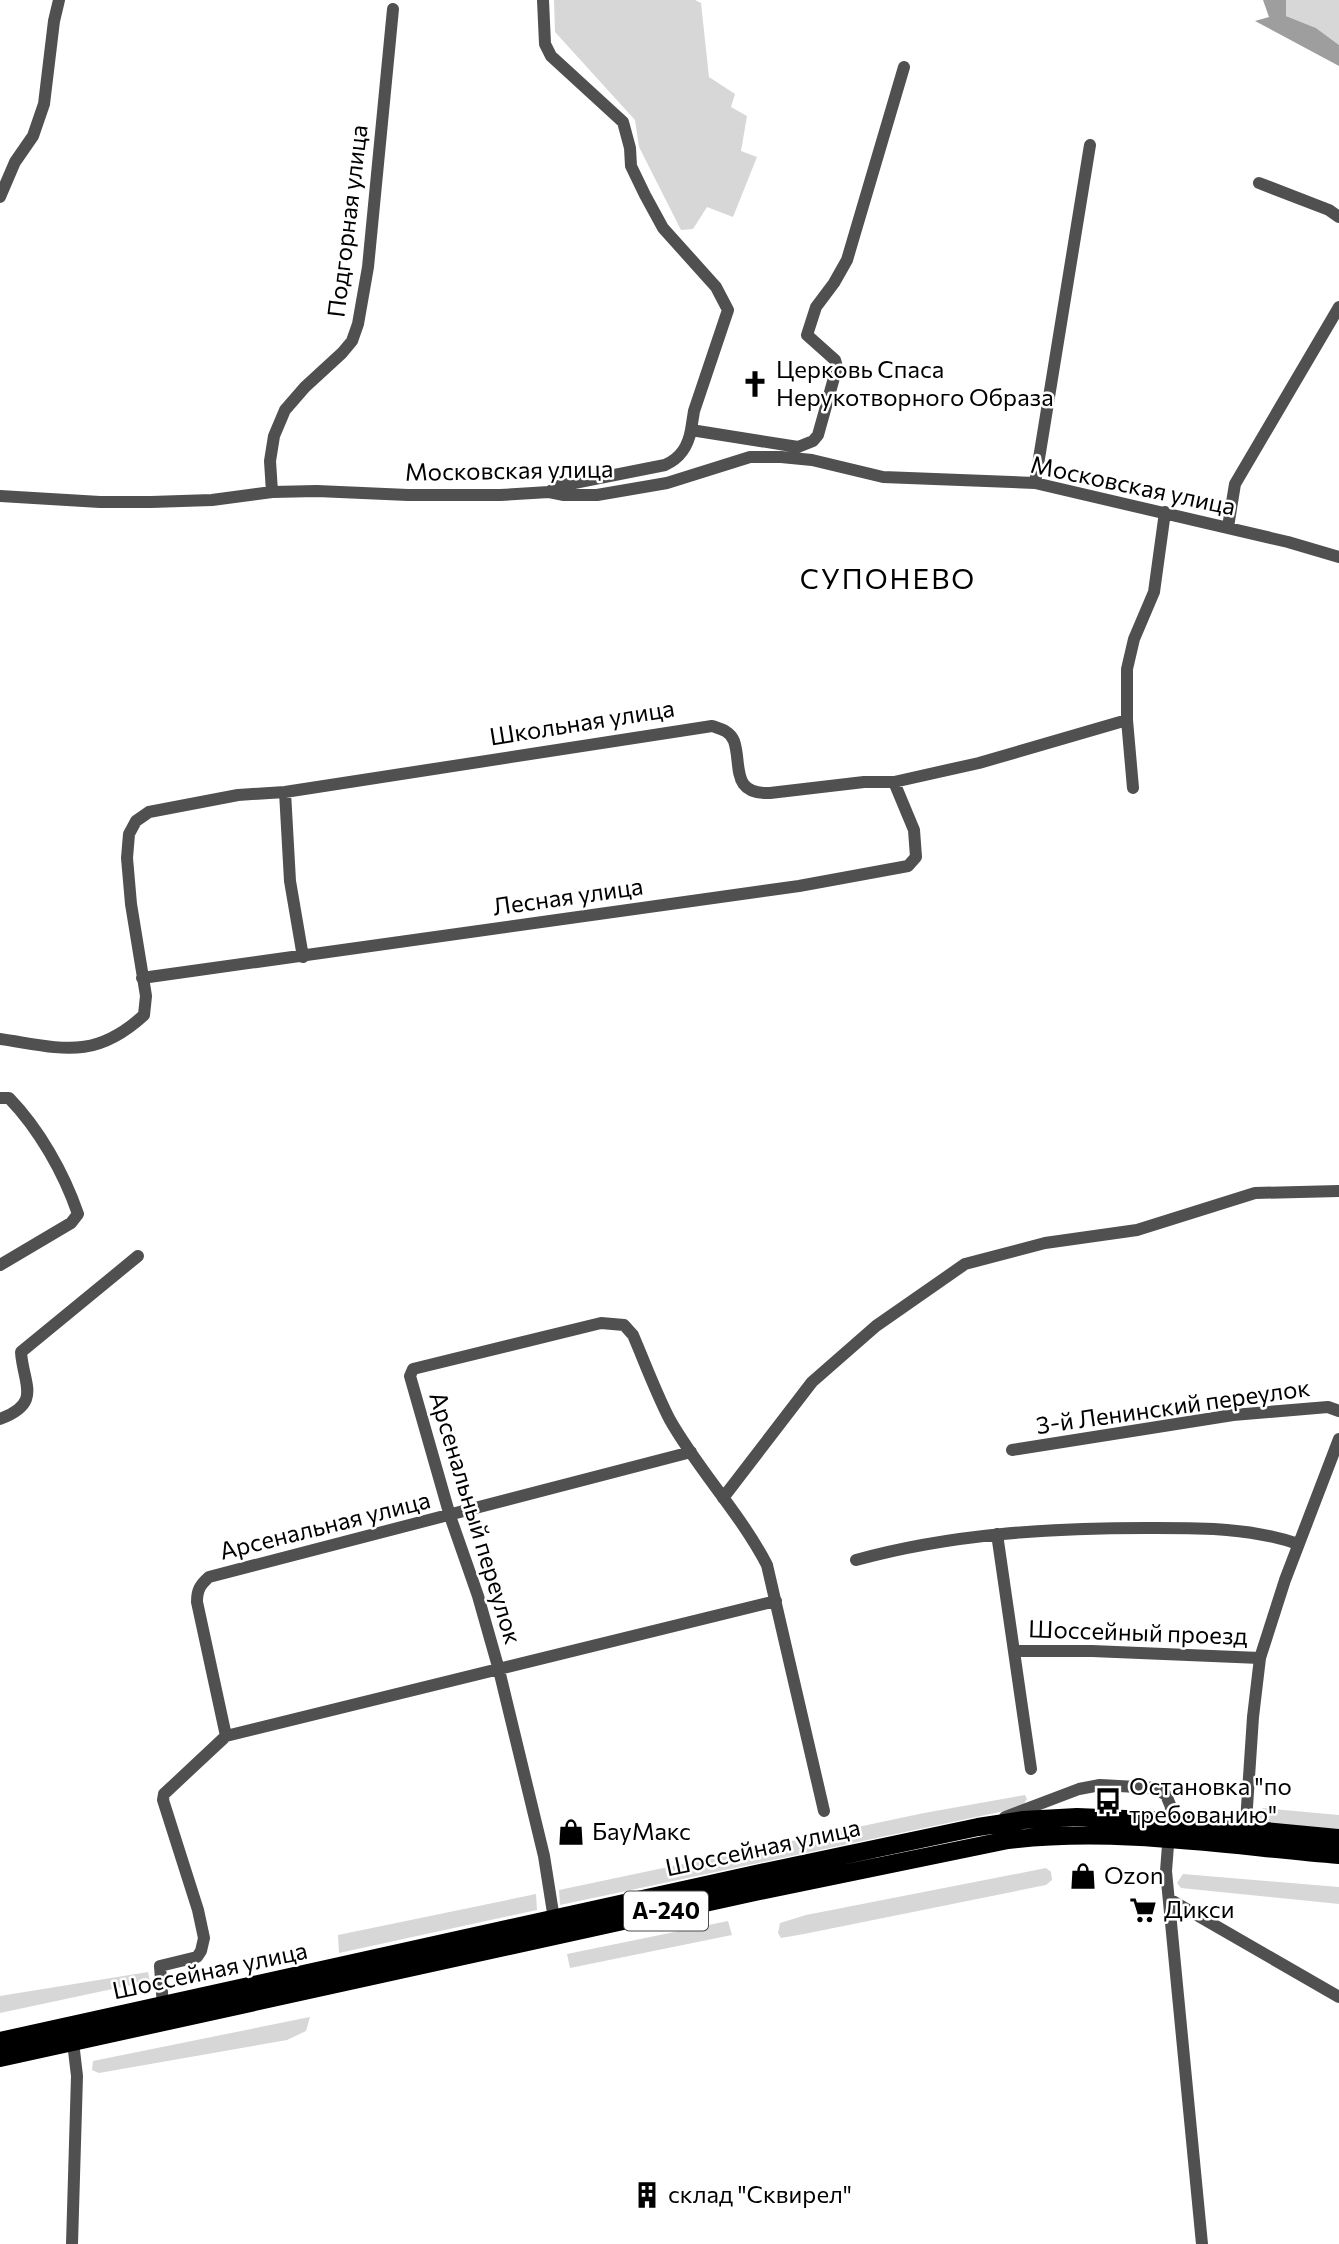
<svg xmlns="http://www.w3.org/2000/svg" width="1339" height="2244" viewBox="0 0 1339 2244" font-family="Commissioner,sans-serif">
<rect width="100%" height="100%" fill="#fff"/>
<path fill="#d7d7d7" d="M554 0H695L701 3 709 77 735 94 731 107 747 116 741 151 757 157 733 217 707 207 693 229 681 230 639 147 635 120 555 32Z
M1286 0H1339V45L1316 28 1286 16Z
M1025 1795 1027 1799 1022 1807 1009 1810 560 1905 559 1890 924 1813Z
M1263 1808 1339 1815V1829L1259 1823 1257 1813Z
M1046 1868 1051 1872 1052 1880 1046 1885 804 1934 781 1938 778 1933 780 1923 806 1915Z
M1183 1874 1339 1887V1904L1181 1888 1177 1883Z
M536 1894 537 1910 339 1953 338 1935Z
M728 1921 732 1935 570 1968 567 1954Z
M148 1972 150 1981 0 2013V1996Z
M310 2017 306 2031 287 2040 99 2073 92 2070 93 2061Z"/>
<path fill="#9e9e9e" d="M1263 0H1286V16L1316 28 1339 45V66L1255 21 1269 17Z"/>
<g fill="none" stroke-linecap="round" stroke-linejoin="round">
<path stroke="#505050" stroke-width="12" d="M543 0 545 44 551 56 623 122 630 148 631 166 645 195 663 228 716 287 728 310 694 411 691 430
M1259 183 1329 210 1339 217
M0 197 15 162 33 136 44 104 54 21 59 0
M1035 483 1090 145
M272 492 270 461 274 436 285 410 305 387 342 353 352 341 358 324 368 267 393 9
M549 492 559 486 665 465C681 458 688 446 691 430L798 447 813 441 818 435 837 367 835 360 807 335 816 307 834 283 847 260 904 67
M0 496 100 502H151L212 500 272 492 317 491 408 495H500L549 492 564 495H597L667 483 750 457H781L812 460 883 477 1035 483 1288 542 1339 557
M1228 527 1235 484 1339 307
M1127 720 1133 788
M285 792 290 881 303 957
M142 978 799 886 908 866 916 857 914 830 894 782
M0 1039C61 1048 94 1061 144 1015L146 996 131 904 127 858 129 834 136 821 149 812 238 795 285 792 712 726C721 729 730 731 734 741 742 764 730 795 770 793L864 782H894L979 763 1127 720V669L1134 639 1154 592 1165 512
M0 1098H9C39 1129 64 1173 78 1214L71 1223 0 1265
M0 1419C43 1403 23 1384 21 1352L138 1256
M1012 1450 1233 1415 1328 1407 1339 1411
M723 1498 812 1382 876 1326 965 1264 1045 1243 1137 1230 1255 1193 1339 1191
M997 1534 1031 1769
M856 1560C951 1534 1048 1528 1146 1528 1197 1528 1249 1527 1298 1544
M1014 1651H1092L1260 1658
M226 1736 776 1601
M1005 1817 1079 1789 1100 1785 1156 1788 1166 1795 1171 1807 1166 1871 1202 2244
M1245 1837 1253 1717 1260 1658 1285 1580 1339 1439
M1169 1899 1339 1997
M554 1919 544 1856 499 1670 478 1596 450 1516 410 1376 413 1369 601 1323 624 1325 633 1335C645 1363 656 1393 670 1420 699 1471 740 1513 767 1565L824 1811
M163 2006 160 1966 197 1957 201 1951 204 1938 198 1910 163 1800 164 1794 226 1736 197 1602C197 1590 200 1585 209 1577L691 1452
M72 2244 77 2076 73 2042"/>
<path stroke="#000" stroke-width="18" d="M0 2041 751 1875 978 1827 1023 1820 1077 1817 1150 1820 1339 1838
M0 2058 755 1892 1008 1840C1118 1827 1229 1846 1339 1855"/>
</g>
<defs>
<symbol id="church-bare" viewBox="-9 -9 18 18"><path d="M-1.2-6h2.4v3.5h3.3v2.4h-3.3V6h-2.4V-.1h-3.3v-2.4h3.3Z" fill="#000" stroke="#fff" stroke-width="2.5" paint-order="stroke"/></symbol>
<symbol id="bus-bare" viewBox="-9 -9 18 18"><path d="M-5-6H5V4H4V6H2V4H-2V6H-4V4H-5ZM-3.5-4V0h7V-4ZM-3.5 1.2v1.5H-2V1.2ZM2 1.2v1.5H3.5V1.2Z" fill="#000" stroke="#fff" stroke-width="2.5" paint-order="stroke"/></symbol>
<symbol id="shop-bare" viewBox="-9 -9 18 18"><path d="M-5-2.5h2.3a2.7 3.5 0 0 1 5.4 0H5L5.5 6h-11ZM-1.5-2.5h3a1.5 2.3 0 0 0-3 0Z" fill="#000" stroke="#fff" stroke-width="2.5" paint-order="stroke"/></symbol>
<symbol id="supermarket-bare" viewBox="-9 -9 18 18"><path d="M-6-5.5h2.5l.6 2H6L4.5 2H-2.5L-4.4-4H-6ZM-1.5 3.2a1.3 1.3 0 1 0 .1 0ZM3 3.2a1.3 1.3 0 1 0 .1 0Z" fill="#000" stroke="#fff" stroke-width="2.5" paint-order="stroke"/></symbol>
<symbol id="building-bare" viewBox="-9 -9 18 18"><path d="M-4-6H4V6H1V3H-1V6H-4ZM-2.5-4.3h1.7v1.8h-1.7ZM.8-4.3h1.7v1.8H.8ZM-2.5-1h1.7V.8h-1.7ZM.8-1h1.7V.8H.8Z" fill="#000" stroke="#fff" stroke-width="2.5" paint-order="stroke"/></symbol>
</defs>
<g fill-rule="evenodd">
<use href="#church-bare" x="736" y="365" width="38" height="38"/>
<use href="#bus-bare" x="1089" y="1782" width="38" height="38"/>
<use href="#shop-bare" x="552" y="1813" width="38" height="38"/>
<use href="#shop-bare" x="1064" y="1857" width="38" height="38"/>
<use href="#supermarket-bare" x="1124" y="1891" width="38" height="38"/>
<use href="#building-bare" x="628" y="2176" width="38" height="38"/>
</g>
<g text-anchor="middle" stroke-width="5" stroke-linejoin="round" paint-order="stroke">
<rect fill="#fff" stroke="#4c4c4c" stroke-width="2" x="624" y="1891.5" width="84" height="39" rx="5"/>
<g font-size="23" font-weight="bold" fill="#000">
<text x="666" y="1919">А-240</text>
</g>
<g font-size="24" fill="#000" stroke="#fff">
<text transform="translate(348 221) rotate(-83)" y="8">Подгорная улица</text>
<text transform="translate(509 471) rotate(-1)" y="8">Московская улица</text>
<text transform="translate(1133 486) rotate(12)" y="8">Московская улица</text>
<text transform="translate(582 723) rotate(-9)" y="8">Школьная улица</text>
<text transform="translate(568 897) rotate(-8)" y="8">Лесная улица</text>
<text transform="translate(1173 1407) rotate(-8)" y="8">3-й Ленинский переулок</text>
<text transform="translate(475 1518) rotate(73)" y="8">Арсенальный переулок</text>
<text transform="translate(325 1526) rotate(-14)" y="8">Арсенальная улица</text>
<text transform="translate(1138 1633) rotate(2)" y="8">Шоссейный проезд</text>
<text transform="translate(763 1848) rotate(-12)" y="8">Шоссейная улица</text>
<text transform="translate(210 1971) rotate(-12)" y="8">Шоссейная улица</text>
</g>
<g font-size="24" fill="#000" stroke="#fff" text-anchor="start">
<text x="776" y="378">Церковь Спаса<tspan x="776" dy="28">Нерукотворного Образа</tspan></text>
<text x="1129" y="1795">Остановка "по<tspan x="1129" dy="28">требованию"</tspan></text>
<text x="592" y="1840">БауМакс</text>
<text x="1104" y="1884">Ozon</text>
<text x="1164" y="1918">Дикси</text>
<text x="668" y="2203">склад "Сквирел"</text>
</g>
<g font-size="28" letter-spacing="2" fill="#000" stroke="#fff">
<text x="888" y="589">СУПОНЕВО</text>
</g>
</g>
</svg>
